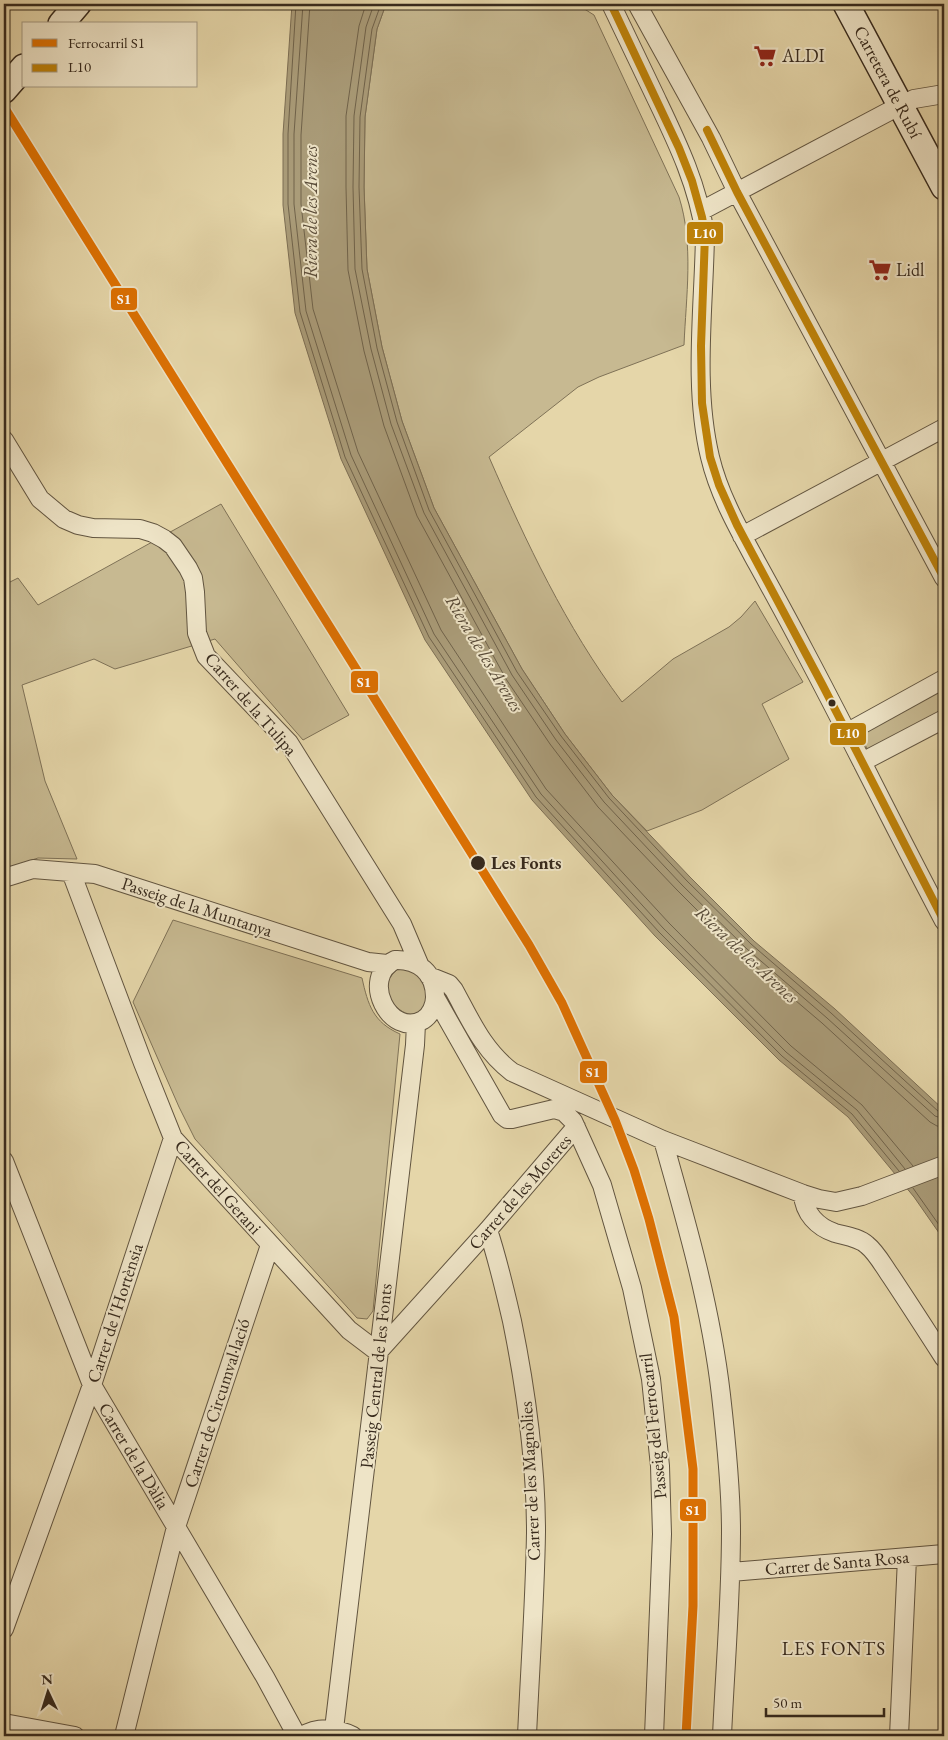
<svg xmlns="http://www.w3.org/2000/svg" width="948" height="1740" viewBox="0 0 948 1740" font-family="'EB Garamond',serif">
<rect width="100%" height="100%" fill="#e5d6a9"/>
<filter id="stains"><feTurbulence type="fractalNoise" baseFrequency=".004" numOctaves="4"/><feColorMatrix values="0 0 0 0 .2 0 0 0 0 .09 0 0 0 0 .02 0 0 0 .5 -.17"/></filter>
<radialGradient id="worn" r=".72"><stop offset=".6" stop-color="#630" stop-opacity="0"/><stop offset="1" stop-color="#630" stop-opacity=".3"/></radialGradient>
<path fill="#c7b991" stroke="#7f7257" d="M386 4 578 5 594 15 679 197C694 244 686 297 684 345L599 377 578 387 489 457C527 544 565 625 622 702L673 659 729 627 741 617 755 601 803 682 762 704 789 759 702 810 647 831 612 795 565 734 522 669 434 508 402 421 382 347 367 269 364 187 365 117 377 29Z
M221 504 349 715 303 740 215 639 115 669 94 659 22 685 45 781 77 859 38 858 4 869V585L18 578 38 605Z
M944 686V711L868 750 858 732Z
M173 920 362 978C368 1005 373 1022 400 1034L373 1311 367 1319 357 1318 195 1139 179 1107 133 1002Z
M398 969C416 969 426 978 426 997 426 1039 362 996 398 969Z"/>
<path fill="#aa9c79" stroke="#7c6e54" d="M292 4H386L377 29 365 117 364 187 367 269 382 347 402 421 434 508 522 669 565 734 612 795 690 877 754 941 835 1009 944 1110V1240L914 1197 848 1117 779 1060 655 936 532 800 425 640 341 459 295 313 283 205V134Z"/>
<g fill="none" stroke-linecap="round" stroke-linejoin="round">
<path stroke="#70634b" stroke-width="1" d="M296 4 288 134V204L300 312 345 457 429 637 536 797 659 932 782 1056 852 1114 899 1171
M303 4 294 134V204L306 311 351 455 434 634 541 794 663 928 786 1052 857 1110 905 1169
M310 4 301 135V204L313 309 358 452 441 630 546 789 669 923 791 1046 862 1105 913 1166
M366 4 359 26 346 116V187L348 270 364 351 384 426 417 516 506 679 550 744 598 807 677 890 742 955 822 1023 930 1122 937 1126 944 1127
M374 4 366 27 354 116 353 187 355 269 371 349 391 424 424 513 512 675 556 740 604 802 682 885 747 949 827 1018 935 1116 944 1119
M381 4 372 29 360 117 359 187 362 269 377 348 397 422 429 510 517 672 561 736 609 798 687 881 751 944 831 1013 939 1112 944 1113
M913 1188 944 1232"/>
<defs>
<path id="street" d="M611 4C626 35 641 66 656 98 677 142 698 185 705 235 704 306 693 387 710 457 719 495 739 530 757 563 773 592 789 621 804 650 852 740 896 831 944 921
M637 4 711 138 737 192 944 578
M701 211 901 105 914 99 944 94
M4 440 40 499 64 519 78 525 93 528 140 529 153 533 164 539 173 546 188 568 193 578 195 592 197 633 206 656 289 743 402 924 419 964
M742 536 944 428
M848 732 944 679
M862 762 944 719
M71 872 143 1063 173 1138 349 1330 378 1352 488 1230 576 1127
M4 878 33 869 95 874 368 962 387 964
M395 960C418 959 435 973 435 997 435 1005 431 1015 423 1020 390 1039 359 978 395 960Z
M429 976 449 984 454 990C471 1021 483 1050 512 1072L663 1140 803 1194 819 1199 836 1202 862 1196 944 1165
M435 997 502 1115 507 1119H512L554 1109 564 1112 573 1121 602 1185 632 1288 651 1379 660 1466 662 1534 654 1736
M663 1140C687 1224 711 1308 721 1395 726 1439 731 1488 731 1531 731 1600 725 1668 722 1736
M4 1161 92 1385 265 1677 297 1736
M803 1194C804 1213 817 1227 835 1233 845 1236 858 1237 867 1245 876 1252 883 1265 890 1275 908 1302 926 1330 944 1358
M488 1230C498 1260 505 1291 512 1321 526 1390 536 1461 536 1532 535 1600 530 1668 527 1736
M731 1572 944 1554
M4 1629 92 1385 173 1138
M4 1723 75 1736
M334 1729C363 1501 387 1273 415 1045L416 1023
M124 1736 176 1527 270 1245
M302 1736C318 1726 337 1728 353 1736
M899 1736 907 1558"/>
<path id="secondary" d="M846 4 944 187
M61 24 78 4
M4 90 24 67"/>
</defs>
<use href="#street" stroke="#625540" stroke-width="20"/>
<use href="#secondary" stroke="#372a1d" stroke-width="28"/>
<use href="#street" stroke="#eee4c7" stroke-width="18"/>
<use href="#secondary" stroke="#eee4c7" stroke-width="25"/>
<defs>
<path id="bus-1" d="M611 4 679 148 692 181 702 217 705 235 701 346 702 403 710 457 719 485 737 525 822 684 944 921
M707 130 737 192 944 578"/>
</defs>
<use href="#bus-1" stroke="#eee4c7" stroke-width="11"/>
<use href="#bus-1" stroke="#bd8109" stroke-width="8"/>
<defs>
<path id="rail-1" d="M4 107 529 945 562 1003 615 1120 634 1170 649 1219 674 1317 693 1469V1606L686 1736"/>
</defs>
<use href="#rail-1" stroke="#eee4c7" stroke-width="12"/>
<use href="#rail-1" stroke="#dd7103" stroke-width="9"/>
</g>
<defs>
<symbol id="supermarket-bare" viewBox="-9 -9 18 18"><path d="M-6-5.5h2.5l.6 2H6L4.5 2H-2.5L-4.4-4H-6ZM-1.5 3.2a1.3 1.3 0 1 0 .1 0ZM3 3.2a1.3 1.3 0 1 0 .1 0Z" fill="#8f2418" stroke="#eee4c7" stroke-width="2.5" paint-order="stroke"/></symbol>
</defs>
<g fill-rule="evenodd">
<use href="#supermarket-bare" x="749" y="40" width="32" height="32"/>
<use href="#supermarket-bare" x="864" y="254" width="32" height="32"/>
</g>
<g fill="#372a1d" stroke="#eee4c7" stroke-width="2">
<circle cx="832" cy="703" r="4.5"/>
<circle cx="478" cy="863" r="8"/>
</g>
<g text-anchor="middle" stroke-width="4" stroke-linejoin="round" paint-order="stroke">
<g font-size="18" fill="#372a1d" stroke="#eee4c7" text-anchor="start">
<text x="782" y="62">ALDI</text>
<text x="896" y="276">Lidl</text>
</g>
<g font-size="18" fill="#372a1d" stroke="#eee4c7">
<text transform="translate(888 82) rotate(62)" y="6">Carretera de Rubí</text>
<text transform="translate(251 704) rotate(49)" y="6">Carrer de la Tulipa</text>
<text transform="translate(197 907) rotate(18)" y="6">Passeig de la Muntanya</text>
<text transform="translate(218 1187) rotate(48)" y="6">Carrer del Gerani</text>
<text transform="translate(520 1192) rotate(-49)" y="6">Carrer de les Moreres</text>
<text transform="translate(115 1313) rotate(-72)" y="6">Carrer de l'Hortènsia</text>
<text transform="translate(376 1376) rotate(-84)" y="6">Passeig Central de les Fonts</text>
<text transform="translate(217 1403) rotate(-72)" y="6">Carrer de Circumval·lació</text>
<text transform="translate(653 1426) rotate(-96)" y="6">Passeig del Ferrocarril</text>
<text transform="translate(134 1456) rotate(59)" y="6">Carrer de la Dàlia</text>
<text transform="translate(530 1481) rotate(-93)" y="6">Carrer de les Magnòlies</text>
<text transform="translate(837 1563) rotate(-5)" y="6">Carrer de Santa Rosa</text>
</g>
<g font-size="18" font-weight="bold" fill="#372a1d" stroke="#eee4c7" text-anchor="start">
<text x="491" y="869">Les Fonts</text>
</g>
<g font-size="19" font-style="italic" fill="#5a4c39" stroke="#eee4c7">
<text transform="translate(310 212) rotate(-90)" y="7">Riera de les Arenes</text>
<text transform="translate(485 653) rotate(59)" y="7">Riera de les Arenes</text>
<text transform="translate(747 954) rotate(43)" y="7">Riera de les Arenes</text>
</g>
<g font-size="19" letter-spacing="1" fill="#372a1d" stroke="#eee4c7">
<text x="834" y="1655">LES FONTS</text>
</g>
</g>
<g stroke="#eee4c7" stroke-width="2">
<rect x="686" y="221" width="38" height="24" rx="5" fill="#bd8109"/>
<rect x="110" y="287" width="28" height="24" rx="5" fill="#dd7103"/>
<rect x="350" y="670" width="29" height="24" rx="5" fill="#dd7103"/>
<rect x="829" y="722" width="38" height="24" rx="5" fill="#bd8109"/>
<rect x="579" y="1060" width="29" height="24" rx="5" fill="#dd7103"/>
<rect x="679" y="1498" width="28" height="24" rx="5" fill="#dd7103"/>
</g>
<g font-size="14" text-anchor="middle" font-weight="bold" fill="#fff">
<text x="705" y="238">L10</text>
<text x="124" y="304">S1</text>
<text x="364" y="687">S1</text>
<text x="848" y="738">L10</text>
<text x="593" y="1077">S1</text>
<text x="693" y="1515">S1</text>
</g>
<rect width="948" height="1740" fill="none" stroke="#e5d6a9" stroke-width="20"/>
<rect x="5" y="5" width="938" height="1730" fill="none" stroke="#372a1d" stroke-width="2.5"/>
<rect x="10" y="10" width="928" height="1720" fill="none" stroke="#372a1d"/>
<rect x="22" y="22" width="175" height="65" fill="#eee4c7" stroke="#a59a83"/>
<rect x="32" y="39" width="25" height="8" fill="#dd7103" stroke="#a59a83"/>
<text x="68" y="48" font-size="15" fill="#372a1d">Ferrocarril S1</text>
<rect x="32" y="64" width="25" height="8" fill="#bd8109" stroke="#a59a83"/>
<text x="68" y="72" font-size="15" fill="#372a1d">L10</text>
<g transform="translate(48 1692) rotate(356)" stroke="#eee4c7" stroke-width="4" paint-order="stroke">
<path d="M0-4L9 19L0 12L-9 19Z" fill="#372a1d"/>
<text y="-8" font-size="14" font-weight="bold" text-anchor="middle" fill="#372a1d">N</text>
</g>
<path d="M766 1708v8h118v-8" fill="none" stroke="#372a1d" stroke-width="2.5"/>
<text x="773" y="1708" font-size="15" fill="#372a1d" stroke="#eee4c7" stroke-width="4" paint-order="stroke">50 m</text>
<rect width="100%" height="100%" filter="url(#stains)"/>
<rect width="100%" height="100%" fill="url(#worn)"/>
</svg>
